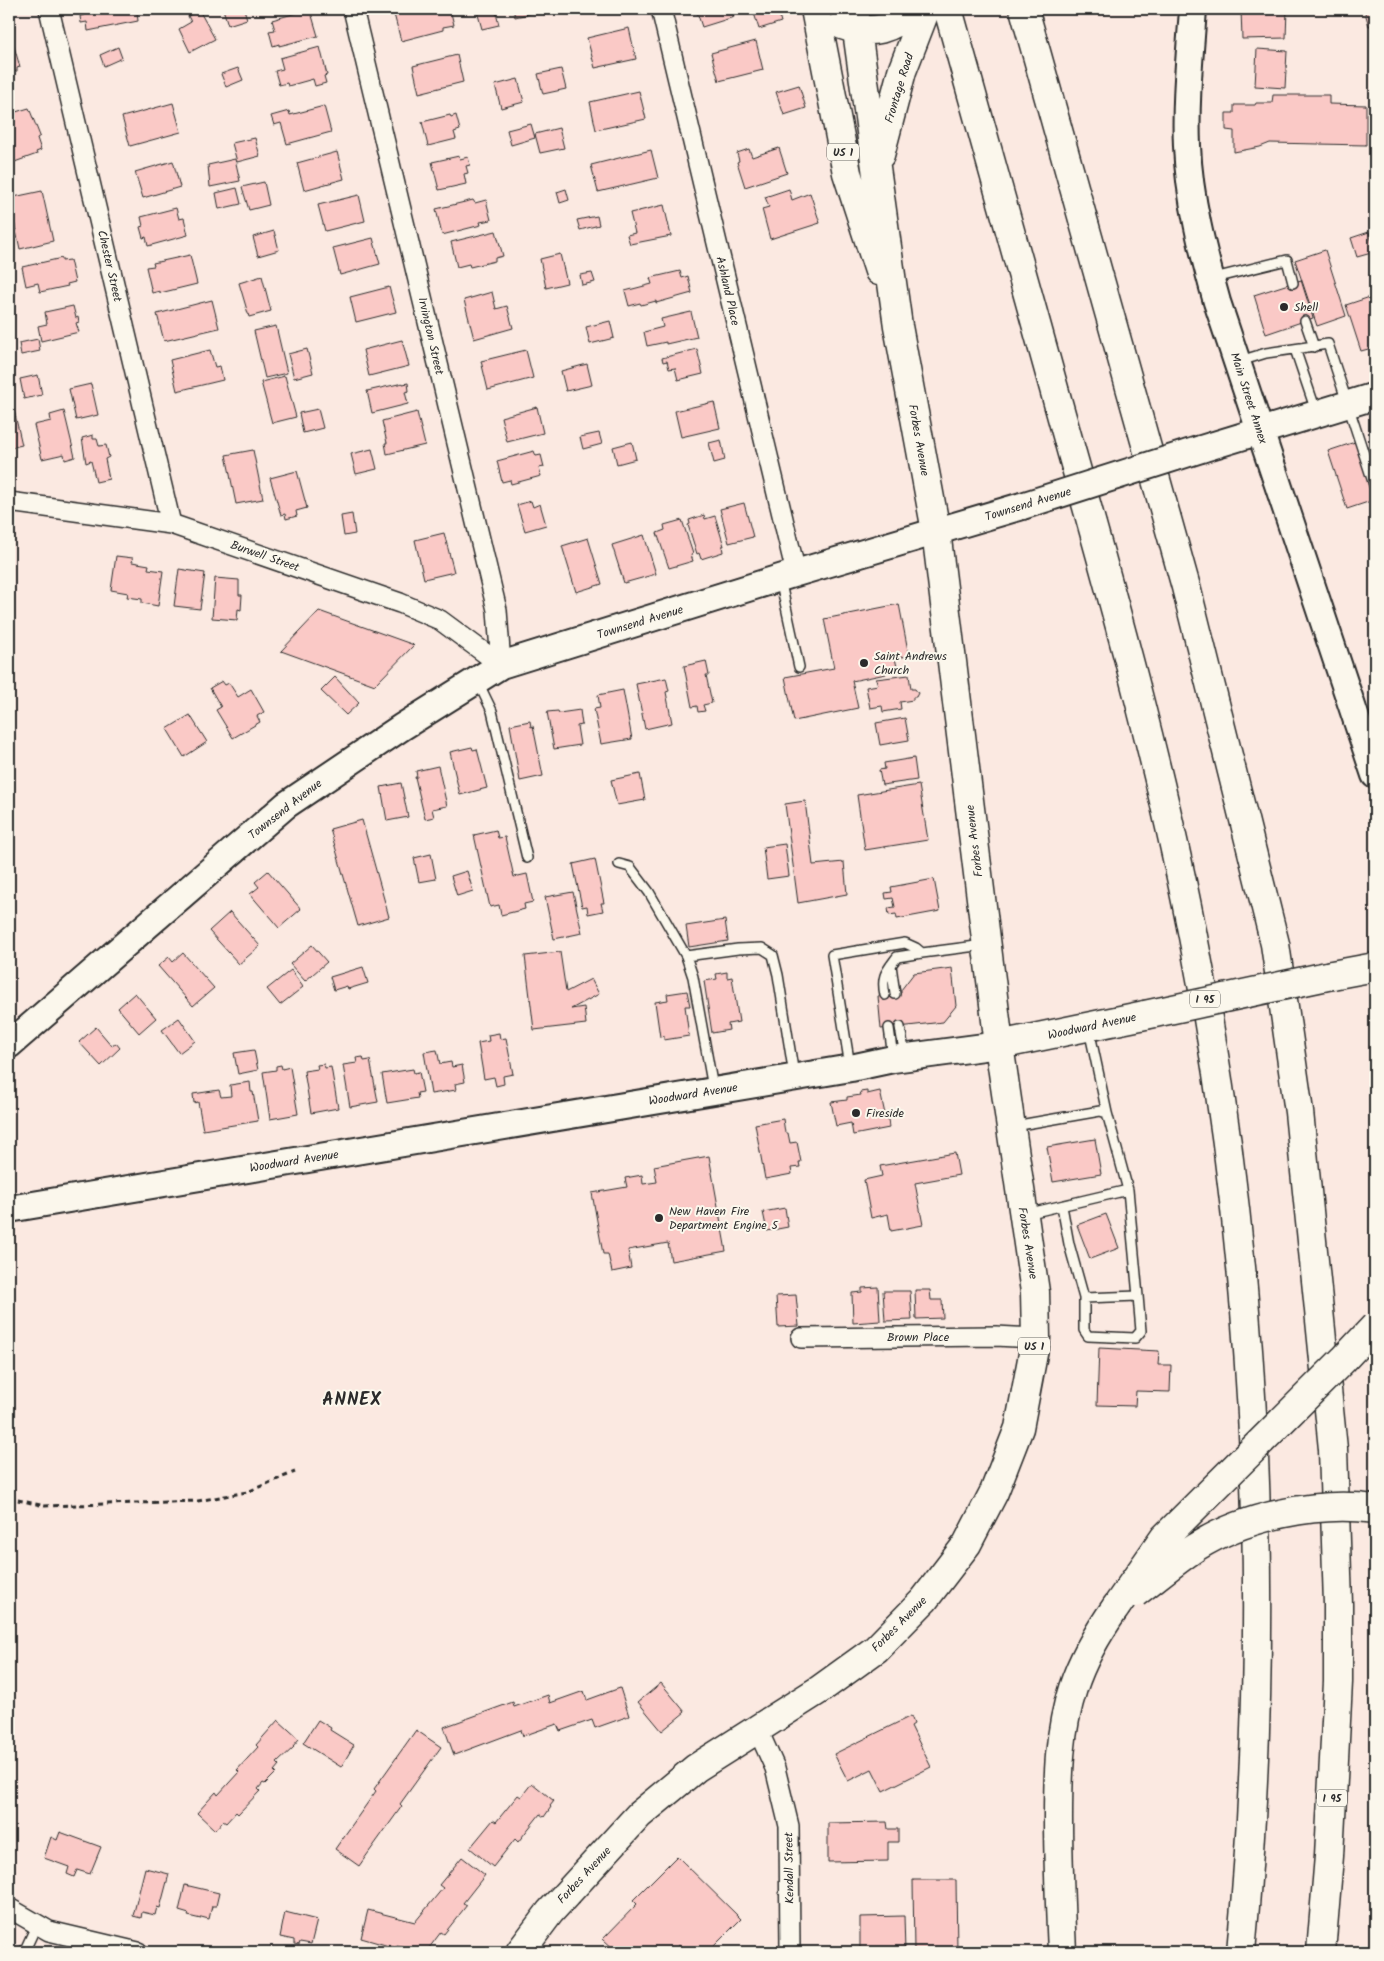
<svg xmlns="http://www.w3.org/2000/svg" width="1384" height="1961" viewBox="0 0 1384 1961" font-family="Kalam,sans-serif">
<rect width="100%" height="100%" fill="#fbe9e1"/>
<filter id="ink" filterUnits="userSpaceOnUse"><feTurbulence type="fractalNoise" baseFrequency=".02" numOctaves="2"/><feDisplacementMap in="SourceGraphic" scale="10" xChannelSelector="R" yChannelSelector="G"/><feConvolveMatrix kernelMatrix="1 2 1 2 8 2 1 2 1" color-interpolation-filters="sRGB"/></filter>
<g filter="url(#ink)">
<path fill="#fac9c6" stroke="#2b2b2b" d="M83 9H139L140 13H137L138 21 88 31 87 22 81 23 80 16 85 15Z
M223 9H244L247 19 228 25Z
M310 9 318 36 279 46V44L273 46 269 31 275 30 272 20Z
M416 9H450L454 25 443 27V30L401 41 394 14Z
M489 9H495L499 25 482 29 477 11Z
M513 9H538V12L515 17Z
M696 9H731L734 17 702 27Z
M769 9H777L781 22 759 29 754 13Z
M1241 9H1287L1286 38 1242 39Z
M1364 9H1375V25L1369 26Z
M199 10 215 39 190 52 179 29 191 22 188 16Z
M629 28 636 59 595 68 587 38Z
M10 33 20 67 17 68V71L9 73V34Z
M756 41 763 70 719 81 711 53Z
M118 47 122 58 104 66 100 55Z
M320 47 327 75 324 76 326 83 315 86 313 79 288 86 287 83 279 85 275 71 283 69 280 58Z
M1257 49 1287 51 1285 88 1255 86Z
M457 55 463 82 419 93 413 66Z
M238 68 243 80 226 87 221 74Z
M561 69 566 89 543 94 538 74Z
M518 79 524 102 501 108 495 85Z
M799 85 806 108 784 115 776 92Z
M639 91 646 119 596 130 590 102Z
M1273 95H1329V104L1366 105V145L1270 143 1260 147 1234 152V131L1226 130V113H1234V105H1255L1256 103H1272Z
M173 103 181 132 130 146 122 117Z
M324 106 331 132 287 144 281 123 274 125 271 116 289 111 290 115Z
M29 108 40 136 37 138 41 150 36 152 37 154 9 164V114Z
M450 115 451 117 456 115 460 130 454 132 456 139 428 146 422 122Z
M531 124 535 138 511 145 507 130Z
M559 128 564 148 540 153 535 134Z
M255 138 260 156 237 162 232 143Z
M779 148 787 173 745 187 737 162 739 161 737 153 749 149 752 157Z
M651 150 658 178 598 192 591 165Z
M337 152 344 179 304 190 297 163Z
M459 156 460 159 468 157 470 165 466 166 468 173 464 174 466 184 439 190 432 162Z
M235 159 240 181 210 187 208 165Z
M173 161 180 187 143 198 135 172Z
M264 182 269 205 249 210 242 187Z
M237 188 241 204 219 209 216 193Z
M566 189 569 200 560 203 557 192Z
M789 189 792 200 810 193 820 223 770 239 762 209 769 207 765 197Z
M42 191 53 241 20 249 9 198Z
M359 195 365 221 325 231 318 205Z
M473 200 475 203 486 200 491 220 480 222 481 225 442 235 436 209Z
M664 205 671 236 630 244 627 235 635 233 630 213Z
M176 208 179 219 184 218 188 235 148 246 146 237 143 238 140 227 143 226 141 217Z
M597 216 599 225 580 230 577 220Z
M274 231 279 250 258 256 253 237Z
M496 231 503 256 495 258V261L470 267 469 264 457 267 451 242Z
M1369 232 1375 252 1357 257 1351 238Z
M373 238 380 264 340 275 333 248Z
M1325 250 1346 316 1317 326 1295 260Z
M560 254 567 283 546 288 540 259Z
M190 255 197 284 160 293V291L152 293 146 267 154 266 153 263Z
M62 258V261L70 260 75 282 67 284 68 286 40 292 38 283 26 286 22 267Z
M680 271 682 278 688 276 692 293 656 303V301L641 305 640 303 629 306 625 291 652 284 650 278Z
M592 273 595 282 582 285 580 275Z
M262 276 271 311 249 317 239 283Z
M1301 280 1313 318 1266 334 1254 295Z
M389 287 396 312 356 322 350 297Z
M492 292 496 309 507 306 513 328 474 339 464 300Z
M1373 296 1375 305V354L1372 348 1361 351 1346 305Z
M212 300 219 328 164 341 157 314Z
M73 306 76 318 78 317 79 322 76 323 79 332 41 341 38 326 47 324 45 312Z
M691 312 697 337 666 344V342L647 346 644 332 663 327 661 319Z
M610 321 614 338 590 344 586 327Z
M276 326 287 373 265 378 254 331Z
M38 339 40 351 21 355 19 343Z
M402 340 409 366 369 376 363 350Z
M307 349 313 373 294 378 288 354Z
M697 349 703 374 678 380 675 368 669 369 667 361 663 362 662 358Z
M210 350 215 367 220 366 223 380 177 391 170 360Z
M526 350 533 378 488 390 481 361Z
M587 364 592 385 566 391 561 371Z
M38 375 42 395 24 399 20 379Z
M285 376 296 417 272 423 261 382Z
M403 383V384L408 383 409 391 405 392 408 404 372 413 367 391Z
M91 384 98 415 76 420 69 389Z
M11 397 22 445 9 448V398Z
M714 402 720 428 681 437 675 411Z
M537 407 543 433 507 442 501 417Z
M318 409 323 428 303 433 299 413Z
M64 411 75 457 65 460 64 454 42 459 34 425 51 421 50 415Z
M417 412 425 445 387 454 385 443H387L382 421Z
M599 433 602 444 583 449 580 437Z
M93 435V439H97L99 446 106 445 109 457 105 459 109 479 96 482 91 461 86 463 82 438Z
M721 440 725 460 714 463 709 443Z
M632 442 636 459 617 464 613 447Z
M1355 442 1374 500 1347 509 1328 451Z
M372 449 377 469 356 474 351 454Z
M253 450 263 499 236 504 226 455Z
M534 451 536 456 541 455 544 467 539 468 541 476 511 484 510 480 502 482 497 461Z
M297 471 307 508 296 511 297 516 286 519 285 514 281 515 270 478Z
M531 501 533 507 540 504 546 525 525 531 517 505Z
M744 503 753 537 729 543 720 509Z
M352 514 355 534 344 536 341 516Z
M704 515 705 519 715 516 724 546H722L723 552 701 559 699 553 697 554 688 525 690 524 689 520Z
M682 520 693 554 691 555 693 561 669 568 657 533 665 530 664 525Z
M444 533 454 572 424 579 415 540Z
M644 535 656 574 624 583 612 545Z
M588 538 602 584 576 592 562 546Z
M116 556 133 558 132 562 149 565 148 569 163 571 158 606 142 603V599L127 597 128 593 111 590Z
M179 569 205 573 200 609 174 606Z
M215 578 239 580V595H242L241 610 238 609 237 620 212 618Z
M899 604 909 656 895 658 897 667 885 670 886 674 852 681 858 708 794 721 785 677 834 668 824 619Z
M319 611 414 645 375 685 281 651Z
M706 661 709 675H706L712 703 703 705 705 711 698 712 697 706 692 707 684 666Z
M909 675 911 689H915L918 693 916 697H913V700L900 702 901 709 883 712 882 706 870 708 866 687 878 685 876 679Z
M335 677 359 703 346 715 321 691Z
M666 678 669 691 666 692 672 723 645 729 636 684Z
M222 681 225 685 229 683 238 697 251 689 264 712 257 716 260 722 233 738 216 710 221 707 210 688Z
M623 690 632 739 601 744 594 709 600 708 598 695Z
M580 710 582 725 577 726 580 745 554 749 547 712 558 711 559 713Z
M190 715 207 742 184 757 167 729Z
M905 718 909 740 880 745 876 723Z
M530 721 531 727 533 726 543 776 520 781 510 725Z
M472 747 473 750 477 749 487 788 460 795 450 752Z
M914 758 917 780 882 785 879 770 885 769 884 763Z
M438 766 447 806 432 809 434 817 425 819 415 777H417L416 771Z
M640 774 645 800 617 805 611 780Z
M401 783 408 817 387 821 381 787Z
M919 785 928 840 865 850 857 795Z
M805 801 813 865 844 862 847 894 798 903 785 804Z
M362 820 389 917 358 926 330 829Z
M496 830 498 838 505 837 514 877 527 874 533 902 524 904 525 909 501 915 499 905 490 907 474 835Z
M785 844 789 876 767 879 763 847Z
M431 854 436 879 419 882 414 858Z
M595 859 604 903H601L603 911 588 914 587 906 582 907 573 864Z
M268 871 301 909 279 928 250 894 259 887 255 882Z
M467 871 473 891 457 896 451 876Z
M934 879 940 911 897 919 896 914 889 915 888 908 895 907 893 898 886 899 885 893 892 892 891 887Z
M573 892 582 933 554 939 545 897Z
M230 912 260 946 239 964 209 931Z
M725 920 728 941 689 947 686 926Z
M312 945 327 962 305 981 290 964Z
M560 952 566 992 591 979 599 994 571 1009 584 1007 586 1024 534 1030 525 956Z
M183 953 214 988 193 1006 158 966 169 957 173 962Z
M363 967 368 983 348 989 347 986 334 990 330 977Z
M952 968 956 1006 943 1022 881 1029 878 996 901 993V990L914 973Z
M291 970 303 987 280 1005 267 989Z
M727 972V978L732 977 739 1022 728 1024 729 1030 712 1033 704 981 717 979 716 974Z
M687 991 690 1006H685L689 1036 664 1040V1036L660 1037 655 1002 668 1000 667 994Z
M135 993 156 1018 139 1033 118 1008Z
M179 1018 195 1041 179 1053 162 1030Z
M96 1027 112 1046 116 1043 120 1048 101 1066 79 1042Z
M499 1033 500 1039 506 1038 513 1074 503 1076 504 1084 496 1086 494 1077 484 1079 478 1043 489 1041 488 1035Z
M254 1050 258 1070 238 1074 234 1053Z
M437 1050 440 1064 451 1062 452 1067 462 1065 465 1082 455 1084 456 1090 431 1094 424 1052Z
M363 1057 364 1061 370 1060 378 1102 350 1107 343 1065 357 1063 356 1058Z
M324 1064 325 1068 331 1067 338 1108 311 1113 304 1071 318 1069 317 1065Z
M281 1065 282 1069 290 1067 298 1114 270 1119 263 1072 276 1070V1066Z
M413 1069 414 1073 419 1072 423 1092 417 1093 418 1098 387 1103 382 1074Z
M250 1082 251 1092H253L258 1121 203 1130 198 1102 194 1103 193 1094 219 1090 221 1097 231 1096 230 1085Z
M867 1091V1094L880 1091 886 1119H888L889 1128 853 1135 851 1123 836 1126 831 1102 847 1100V1097L861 1095 860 1092Z
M783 1119 785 1133H788L790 1143 797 1142 801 1162H799L800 1167 791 1168 792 1174 765 1179 755 1124Z
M1095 1139 1101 1174 1053 1182 1047 1147Z
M955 1153 959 1175 915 1183 923 1225 891 1231 888 1214 871 1218 864 1180 882 1176 880 1166Z
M709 1156 726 1251 671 1261 668 1243 628 1250 631 1268 612 1272 608 1254H603L592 1193 627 1187 625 1178 642 1175 643 1184 657 1182 654 1166Z
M785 1208 788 1227 767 1231 763 1212Z
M1106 1214 1119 1248 1090 1259 1077 1225Z
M878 1287 880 1321 853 1323 852 1293 862 1292V1288Z
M915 1290H930L931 1300H942L943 1318 916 1319Z
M883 1291H910L912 1320 885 1321Z
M796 1295 799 1326 778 1327 776 1296Z
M1099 1348 1159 1351 1158 1365H1171L1170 1392 1136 1391 1135 1406 1097 1405Z
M661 1683 685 1712 662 1731 638 1702Z
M620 1688 629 1716 595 1728 592 1720 560 1731 557 1724 523 1736 521 1730 454 1755 444 1727 513 1702 514 1707 548 1695 550 1703 584 1691 587 1700Z
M911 1716 914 1724 911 1726 931 1767 883 1791 872 1769 848 1781 834 1754Z
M278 1720 299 1739 293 1746 294 1747 277 1763 279 1765 274 1771 276 1773 265 1784 263 1783 258 1789 260 1791 238 1814 236 1812 226 1823 223 1821 215 1830 197 1813 216 1792 218 1795 239 1772 237 1770 258 1747 256 1745Z
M318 1720 331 1728 330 1730 354 1745 341 1767 303 1743Z
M416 1730 441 1747 400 1804 402 1806 359 1866 335 1849 376 1791 374 1789Z
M532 1783 554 1801 550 1806 551 1807 544 1817 540 1814 518 1842 515 1839 493 1867 470 1848 493 1820 496 1822 518 1795 521 1797Z
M887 1822 888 1829H898V1842H888V1861L828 1862V1823Z
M60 1832 101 1847 90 1874 77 1870 74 1877 67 1874 69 1867 44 1858 51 1837 57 1840Z
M677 1856 741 1919 708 1952H686L679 1945 672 1952H617L603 1939 637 1904 633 1900Z
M462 1857 485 1875 463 1903 467 1905 444 1934 441 1932 426 1952 397 1945 396 1948 361 1938 368 1910 415 1922 443 1888 439 1885Z
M145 1868 169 1874 160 1908 157 1907 155 1915 142 1912 141 1918 133 1916Z
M913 1880H956L957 1952H914Z
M185 1885 219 1893 216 1906H212L209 1919 201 1917V1919L188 1916 189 1914 179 1911Z
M285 1912 317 1920 311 1944 300 1942 299 1945 294 1944V1940L280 1937Z
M904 1916 905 1952H860V1917Z"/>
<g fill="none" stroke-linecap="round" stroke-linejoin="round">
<defs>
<path id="lane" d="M1214 278 1287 260 1293 283
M1305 321 1314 347
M1295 349 1316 411
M1240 361 1266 353 1328 344 1375 488
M780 579 799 667
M478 682 492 711 527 858
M619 864 630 867 649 892 686 956 693 977 713 1088
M686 956 738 949 762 948 773 955 778 975 794 1075
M891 965 895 994
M885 995C881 976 886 972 897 957L922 953
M900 1027 905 1056
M889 1028 893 1057
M1089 1029 1107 1113
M850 1066 832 955 905 943 916 948 922 953 984 945
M1014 1126 1100 1111 1107 1113 1128 1190 1026 1214
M1062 1206 1069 1244 1084 1298V1330L1088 1336 1135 1338 1141 1331 1138 1296
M1084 1298 1138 1296 1128 1190
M24 1952 37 1924"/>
<path id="street" d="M49 9 171 524
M353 9 497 610 501 665
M661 9 796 573
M9 502 171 524 400 603 440 620 501 665
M801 1338 996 1336 1036 1338
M757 1728 775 1768 789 1826 790 1952
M9 1908 49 1931 138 1952"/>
<path id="secondary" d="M1193 9C1190 54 1185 100 1187 146 1189 198 1203 252 1217 302L1375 775
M1201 449 1375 396
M9 1045 286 805 402 727 501 665 796 573 1022 506
M9 1209 851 1068 893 1059 999 1045"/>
<path id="primary" d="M815 9 847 173 879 271
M842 25C873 36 891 29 916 9
M880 155 902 71 926 9
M1332 975 1375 967
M999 1045 1145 1015
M520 1952 550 1912 639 1815 696 1768 819 1690 876 1649 924 1600 967 1544 994 1492 1019 1428 1036 1338 1035 1292 999 1045 936 531 898 326 854 9"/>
<path id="highway" d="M948 9C990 156 1030 303 1071 450 1118 616 1164 782 1196 952 1259 1280 1272 1619 1241 1952
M1024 9 1186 587 1275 944 1299 1112 1333 1449 1338 1604V1682L1329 1856 1321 1952
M1062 1952C1060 1908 1058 1864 1058 1819 1058 1775 1059 1731 1073 1688 1082 1660 1099 1631 1116 1607"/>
</defs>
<use href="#lane" stroke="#2b2b2b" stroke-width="12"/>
<use href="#street" stroke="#2b2b2b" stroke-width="22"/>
<use href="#secondary" stroke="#2b2b2b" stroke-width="30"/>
<use href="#primary" stroke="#2b2b2b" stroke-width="31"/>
<use href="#highway" stroke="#2b2b2b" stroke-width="31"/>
<path stroke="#2b2b2b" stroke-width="3" stroke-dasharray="5 4" stroke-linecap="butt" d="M9 1498 45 1506 198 1501 247 1492 295 1472"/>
<use href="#lane" stroke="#fbf7ec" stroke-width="9"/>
<use href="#street" stroke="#fbf7ec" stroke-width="19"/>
<use href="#secondary" stroke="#fbf7ec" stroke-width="26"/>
<use href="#primary" stroke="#fbf7ec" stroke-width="28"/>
<use href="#highway" stroke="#fbf7ec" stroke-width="28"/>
<defs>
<path id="secondary-bridge" d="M1022 506 1201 449"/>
<path id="primary-bridge" d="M1145 1015 1332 975"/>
<path id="highway-bridge" d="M1135 1593C1155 1578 1175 1561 1196 1547 1245 1516 1318 1501 1375 1509
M1116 1607 1164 1538 1344 1359 1375 1326"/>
</defs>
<use href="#secondary-bridge" stroke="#2b2b2b" stroke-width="30" stroke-linecap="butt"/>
<use href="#primary-bridge" stroke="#2b2b2b" stroke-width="31" stroke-linecap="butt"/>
<use href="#highway-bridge" stroke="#2b2b2b" stroke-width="31" stroke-linecap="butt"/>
<use href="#secondary-bridge" stroke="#fbf7ec" stroke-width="26"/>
<use href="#primary-bridge" stroke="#fbf7ec" stroke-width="28"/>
<use href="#highway-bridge" stroke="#fbf7ec" stroke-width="28"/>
</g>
</g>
<g fill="#2b2b2b" stroke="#fbf7ec" stroke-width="2">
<circle cx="1284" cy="307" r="5"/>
<circle cx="864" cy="663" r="5"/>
<circle cx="856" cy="1113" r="5"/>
<circle cx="659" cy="1218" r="5"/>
</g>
<g text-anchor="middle" stroke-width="4" stroke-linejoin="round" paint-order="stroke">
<g fill="#fbf7ec" stroke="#696865" stroke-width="1">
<rect x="827" y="143.5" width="32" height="17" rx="4"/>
<rect x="1190" y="990.5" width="30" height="17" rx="4"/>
<rect x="1018" y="1337.5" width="32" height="17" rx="4"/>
<rect x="1317" y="1789.5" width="30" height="17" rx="4"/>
</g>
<g font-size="11" font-weight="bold" fill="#2b2b2b">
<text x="843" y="156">US 1</text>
<text x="1205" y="1003">I 95</text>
<text x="1034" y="1350">US 1</text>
<text x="1332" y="1802">I 95</text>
</g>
<g font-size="12" fill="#2b2b2b" stroke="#fbf7ec">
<text transform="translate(899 88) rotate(-73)" y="4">Frontage Road</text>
<text transform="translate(110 266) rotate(77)" y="4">Chester Street</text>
<text transform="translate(728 291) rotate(77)" y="4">Ashland Place</text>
<text transform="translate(431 336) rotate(77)" y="4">Irvington Street</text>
<text transform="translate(1249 398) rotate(72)" y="4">Main Street Annex</text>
<text transform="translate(919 440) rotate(80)" y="4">Forbes Avenue</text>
<text transform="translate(1028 504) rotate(-17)" y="4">Townsend Avenue</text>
<text transform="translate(265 556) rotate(19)" y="4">Burwell Street</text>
<text transform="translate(640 622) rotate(-17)" y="4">Townsend Avenue</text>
<text transform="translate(285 809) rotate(-38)" y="4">Townsend Avenue</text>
<text transform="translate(974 841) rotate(-97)" y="4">Forbes Avenue</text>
<text transform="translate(1092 1026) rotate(-12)" y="4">Woodward Avenue</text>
<text transform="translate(693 1094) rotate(-9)" y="4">Woodward Avenue</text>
<text transform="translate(294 1161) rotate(-9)" y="4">Woodward Avenue</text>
<text transform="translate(1028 1243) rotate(81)" y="4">Forbes Avenue</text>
<text x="918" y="1341">Brown Place</text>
<text transform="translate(899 1624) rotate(-45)" y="4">Forbes Avenue</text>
<text transform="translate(789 1868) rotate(-91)" y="4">Kendall Street</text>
<text transform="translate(584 1875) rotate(-47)" y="4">Forbes Avenue</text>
</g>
<g font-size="12" fill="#2b2b2b" stroke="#fbf7ec" text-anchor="start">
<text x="1294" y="311">Shell</text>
<text x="874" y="660">Saint Andrews<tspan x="874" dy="14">Church</tspan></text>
<text x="866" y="1117">Fireside</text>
<text x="669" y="1215">New Haven Fire<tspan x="669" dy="14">Department Engine 5</tspan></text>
</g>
<g font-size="18" font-weight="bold" letter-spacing="1" fill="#2b2b2b" stroke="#fbf7ec">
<text x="352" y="1405">ANNEX</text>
</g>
</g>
<rect width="1384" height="1961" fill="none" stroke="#fbf7ec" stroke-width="30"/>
<rect x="15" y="15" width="1354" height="1931" fill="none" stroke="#2b2b2b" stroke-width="2" filter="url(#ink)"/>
</svg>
